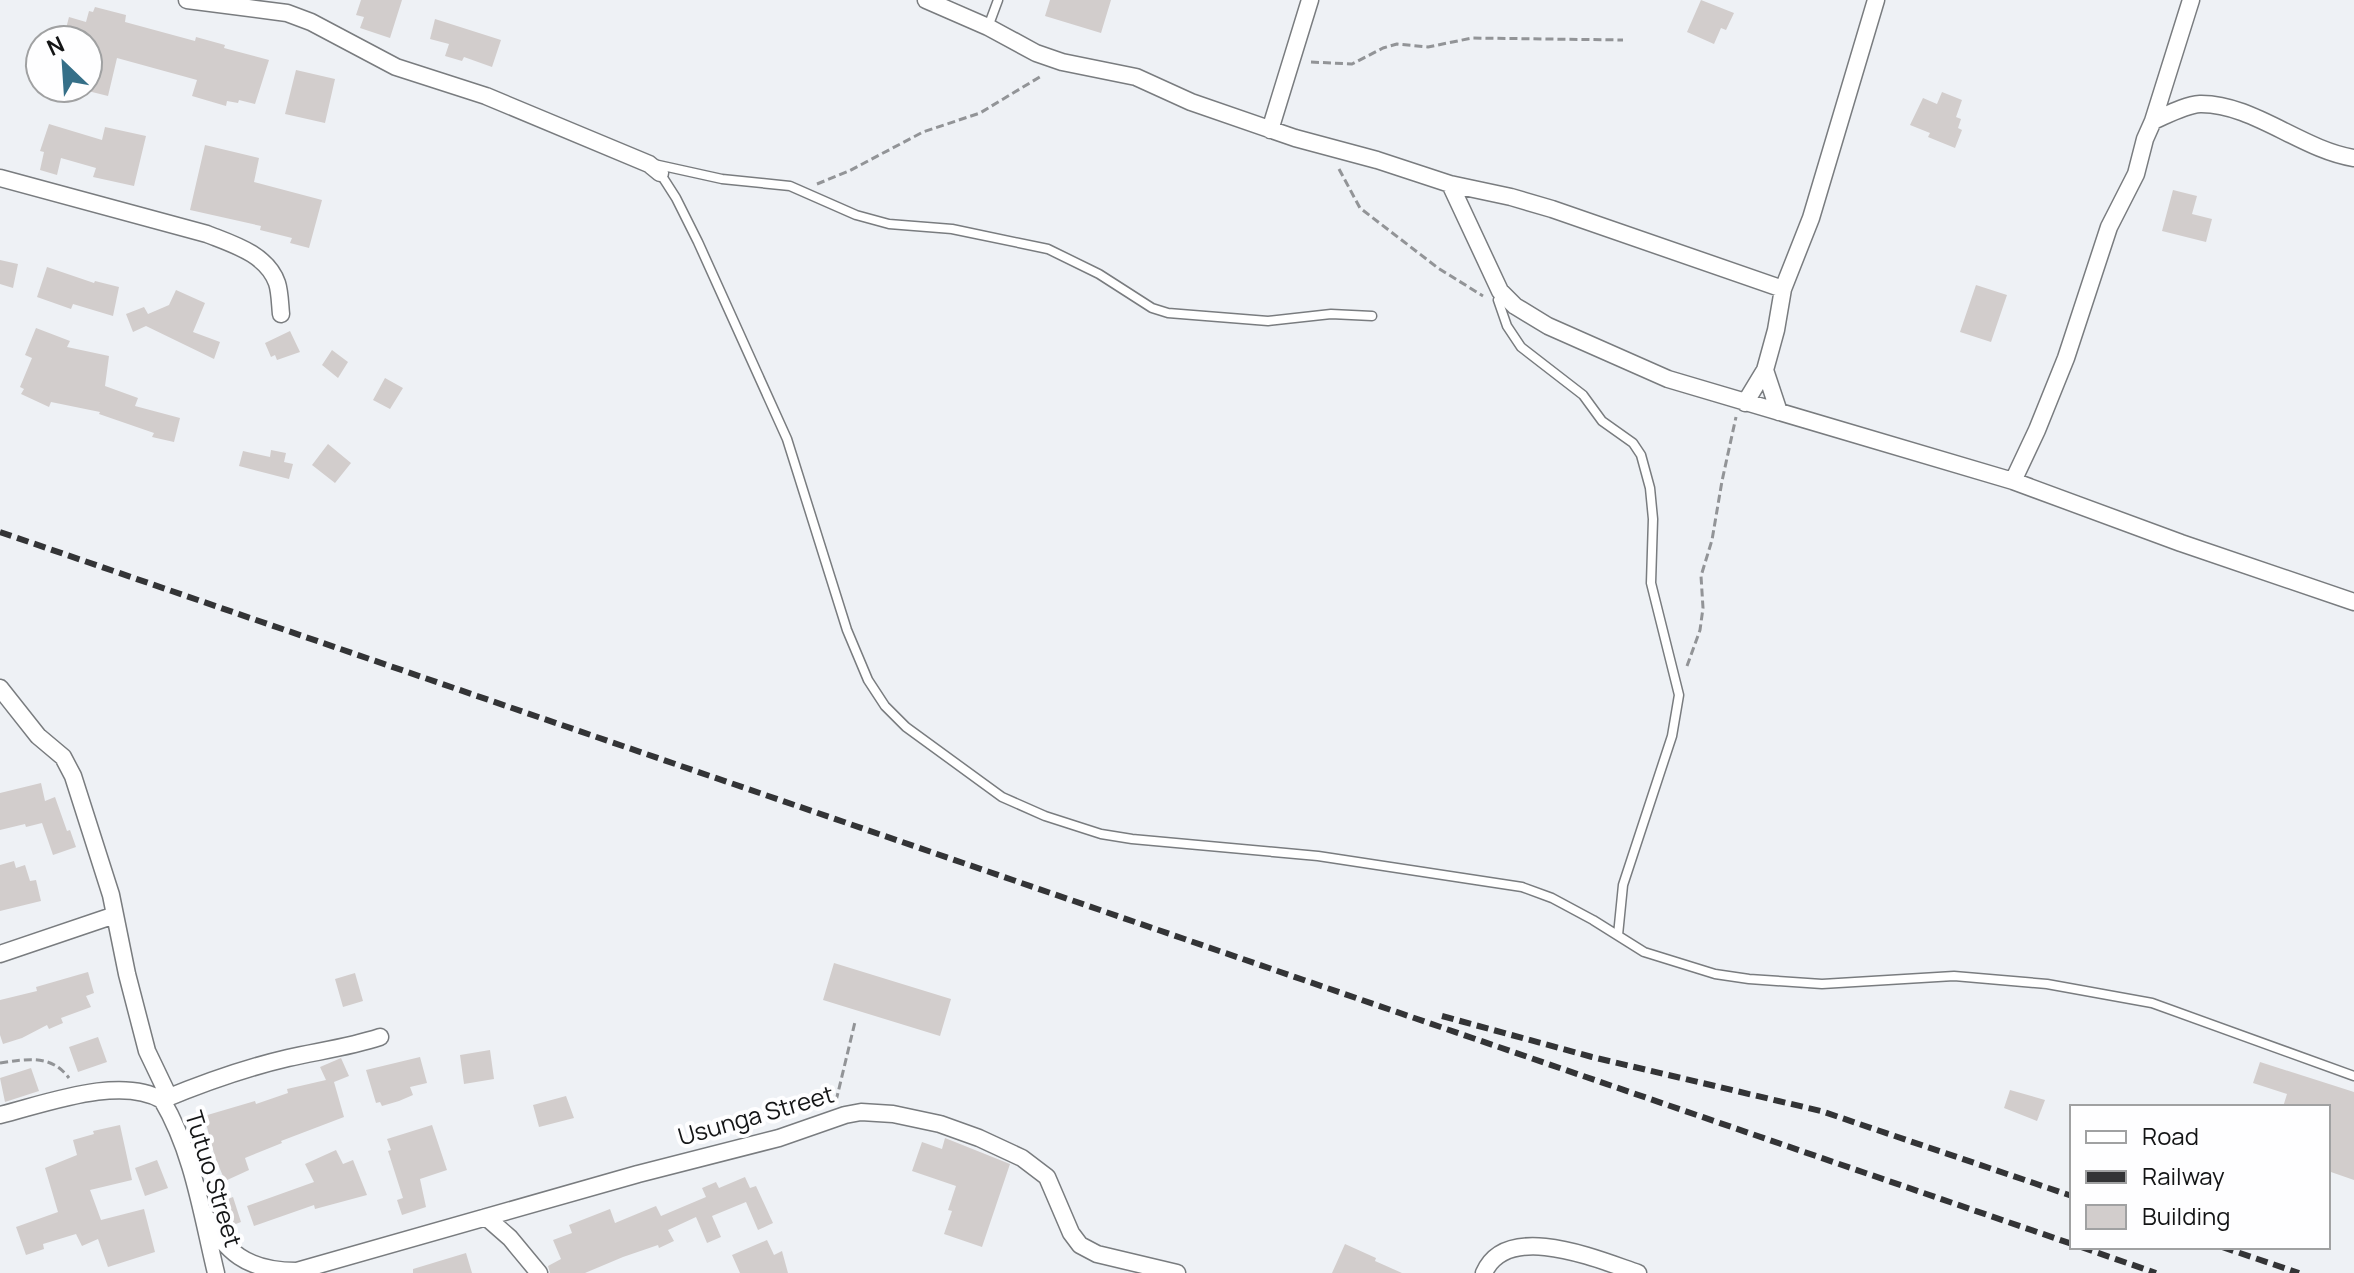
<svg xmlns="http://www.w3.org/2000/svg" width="2354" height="1273" viewBox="0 0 2354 1273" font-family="Manrope,sans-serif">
<rect width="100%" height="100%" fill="#eef1f5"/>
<path fill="#d2cdcc" d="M361 0H402L390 38 360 28 364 17 356 15Z
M1050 0H1111L1101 33 1045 16Z
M1701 0 1734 13 1726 30 1721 28 1714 44 1687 32Z
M95 7 126 15 125 22 195 41 196 37 225 45 224 48 269 60 255 104 239 100 238 103 227 101 226 106 192 96 197 80 117 58 108 96 88 91V40H63L69 17 86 22 89 11 93 12Z
M435 19 501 40 492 67 464 57 462 61 445 56 449 44 430 39Z
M296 70 335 79 325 123 285 114Z
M1942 92 1962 100 1956 117 1961 119 1958 128 1962 130 1955 148 1928 137 1930 133 1910 125 1923 98 1937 104Z
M49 124 102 140 105 127 146 136 134 186 93 177 96 168 61 158 57 175 40 170 44 152 40 151Z
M205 145 259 158 254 182 322 200 309 248 290 243 292 238 260 230 261 226 190 210Z
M2173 190 2197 196 2192 214 2212 219 2206 242 2162 231Z
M0 260 18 264 13 288 0 284Z
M47 267 94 283 95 281 119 287 113 316 73 304 71 309 37 297Z
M1976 285 2007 295 1991 342 1960 332Z
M176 290 205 303 193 332 220 342 214 359 146 326 133 332 126 314 144 307 148 314 169 305Z
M36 328 70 341 67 347 109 356 105 386 138 398 135 406 180 418 174 442 152 437 154 433 99 414 100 412 51 402 49 407 21 394 24 389 20 387 32 358 25 355Z
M290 331 300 352 277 360 275 355 271 357 265 343Z
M332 350 348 362 338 378 322 365Z
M385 378 403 388 390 409 373 400Z
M328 444 351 463 335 483 312 465Z
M271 450 286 453 284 462 293 464 289 479 239 466 243 451 270 457Z
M41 783 45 801 55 797 67 831 70 830 76 847 53 855 42 823 26 827 25 824 0 830V793Z
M14 861 16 868 25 865 30 881 36 880 41 901 0 911V865Z
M834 963 951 999 940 1036 823 1000Z
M88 972 94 993 86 996 91 1007 61 1018 63 1023 49 1029 47 1025 22 1038 3 1044 0 1035V1000L37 991 36 987Z
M355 973 363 1001 343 1007 335 979Z
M98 1037 107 1062 78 1072 69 1047Z
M490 1050 494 1079 464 1084 460 1055Z
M420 1057 427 1083 410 1087 413 1095 399 1101 382 1106 380 1102 376 1103 366 1070Z
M341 1058 349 1076 334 1082 344 1117 281 1141 282 1143 245 1158 249 1170 225 1181 215 1157 204 1116 255 1101 256 1104 288 1093 287 1089 326 1080 320 1067Z
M2260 1062 2354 1092V1180L2328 1171V1107H2283L2287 1094 2253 1083Z
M31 1068 39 1091 5 1102 0 1078Z
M2010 1090 2045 1100 2037 1121 2004 1108Z
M566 1096 574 1118 539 1127 533 1105Z
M120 1125 132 1180 90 1190 101 1220 144 1209 155 1252 108 1267 98 1239 82 1246 76 1234 43 1244 44 1249 26 1255 16 1227 58 1212 45 1168 77 1155 73 1140 94 1134 93 1131Z
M432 1125 447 1170 420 1179 426 1207 402 1215 397 1200 403 1198 388 1151 391 1150 387 1139Z
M945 1138 1010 1164 982 1247 944 1234 952 1211 948 1210 956 1186 912 1171 922 1142 942 1149Z
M336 1150 343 1164 353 1160 367 1195 315 1209 314 1205 254 1226 247 1206 314 1182 305 1164Z
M157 1160 168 1188 145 1196 135 1168Z
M745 1177 750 1188 756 1186 773 1223 758 1230 746 1202 712 1216 721 1237 707 1243 696 1217 668 1230 674 1241 659 1248 658 1245 623 1257 585 1273H550L548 1266 561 1259 553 1240 572 1233 569 1225 610 1209 615 1223 656 1206 661 1216 706 1197 702 1188 716 1182 719 1188Z
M233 1197 241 1222 228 1227 220 1202Z
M767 1240 774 1255 782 1251 788 1273H740L732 1255Z
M1345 1244 1376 1258 1375 1261 1402 1273H1332Z
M466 1253 472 1273H413V1269Z"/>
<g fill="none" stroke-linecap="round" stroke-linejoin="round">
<defs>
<path id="service" d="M988 27 998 0
M654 164 722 179 790 186 856 215 889 224 952 229 1048 249 1099 274 1152 308 1168 313 1268 321 1331 314 1372 316
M660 173 676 198 698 242 787 439 847 630 868 680 885 706 906 727 1002 797 1045 816 1101 834 1132 839 1318 856 1522 887 1552 898 1593 920 1644 952 1715 974 1749 979 1822 984 1954 976 2047 984 2152 1003 2354 1076
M1498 300 1507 326 1521 347 1583 395 1602 421 1633 443 1641 455 1650 488 1653 519 1651 583 1679 695 1672 736 1623 885 1618 935"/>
<path id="minor" d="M187 0 287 13 311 22 396 67 486 96 649 164 660 173
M926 0 988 27 1036 53 1062 62 1136 77 1191 102 1295 138 1377 160 1450 184 1511 197 1552 209 1783 289
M2153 121C2167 115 2185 105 2200 104 2252 103 2302 150 2354 158
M1270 130 1310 0
M0 178 207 234C232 244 267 254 277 283 280 292 280 305 281 314
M1450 184 1500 291 1515 306 1548 326 1668 379 2013 481 2181 543 2354 602
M1765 370 1779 412
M1745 403 1765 370 1776 330 1783 289 1811 218 1876 0
M2013 481 2037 430 2066 358 2109 227 2136 174 2145 139 2153 121 2191 0
M0 688 38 736 63 757 73 776 111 895 127 974 147 1051 169 1097
M0 954 115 915
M162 1100C203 1083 245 1068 288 1058 319 1051 350 1047 380 1037
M162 1100C193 1152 202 1215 216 1273
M0 1115C45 1104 120 1075 162 1100
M202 1210C225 1253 247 1271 297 1271L638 1174 779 1138 845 1115 861 1112 893 1114 940 1124 979 1138 1022 1158 1047 1177 1071 1233 1080 1245 1097 1254 1177 1273
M486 1217 510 1238 539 1273
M1484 1273C1507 1220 1599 1260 1638 1273"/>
</defs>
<use href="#service" stroke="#797c7f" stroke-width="11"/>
<use href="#minor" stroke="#797c7f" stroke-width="19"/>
<path stroke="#929497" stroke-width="3" stroke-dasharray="8 4" stroke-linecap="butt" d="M1311 62 1352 64 1383 48 1397 44 1428 47 1472 38 1623 40
M1339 169 1360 208 1438 268 1483 296
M817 184 849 171 923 132 980 113 1043 75
M1687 666 1700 630 1703 608 1701 576 1712 540 1722 481 1736 417
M0 1063C27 1059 51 1054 69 1078
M836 1101 855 1022"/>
<use href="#service" stroke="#fff" stroke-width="8"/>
<use href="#minor" stroke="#fff" stroke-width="16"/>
<path stroke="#333436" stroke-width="6" stroke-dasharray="12 6" stroke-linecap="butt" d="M0 532 2072 1244
M1442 1016 1592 1057 1821 1111 2072 1196
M2081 1247 2156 1273
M2222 1247 2299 1273"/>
</g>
<g text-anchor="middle" stroke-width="8" stroke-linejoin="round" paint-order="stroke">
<g font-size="24" fill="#141516" stroke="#fefeff">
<text transform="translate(756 1116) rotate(-16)" y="8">Usunga Street</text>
<text transform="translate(213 1179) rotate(73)" y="8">Tutuo Street</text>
</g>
</g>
<rect x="2070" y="1105" width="260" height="144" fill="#fefeff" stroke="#a0a1a2" stroke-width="2"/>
<rect x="2086" y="1131" width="40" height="12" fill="#ffffff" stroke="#a0a1a2" stroke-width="2"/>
<text x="2142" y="1145" font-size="24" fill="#141516">Road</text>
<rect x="2086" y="1171" width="40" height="12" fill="#333436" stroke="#a0a1a2" stroke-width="2"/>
<text x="2142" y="1185" font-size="24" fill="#141516">Railway</text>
<rect x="2086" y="1205" width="40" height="24" fill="#d2cdcc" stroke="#a0a1a2" stroke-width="2"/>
<text x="2142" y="1225" font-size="24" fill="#141516">Building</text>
<g transform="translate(64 64) rotate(335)"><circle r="38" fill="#fefeff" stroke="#a0a1a2" stroke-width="2"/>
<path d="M0-6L14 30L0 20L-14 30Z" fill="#356f88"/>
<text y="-12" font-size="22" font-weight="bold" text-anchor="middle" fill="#141516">N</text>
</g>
</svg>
